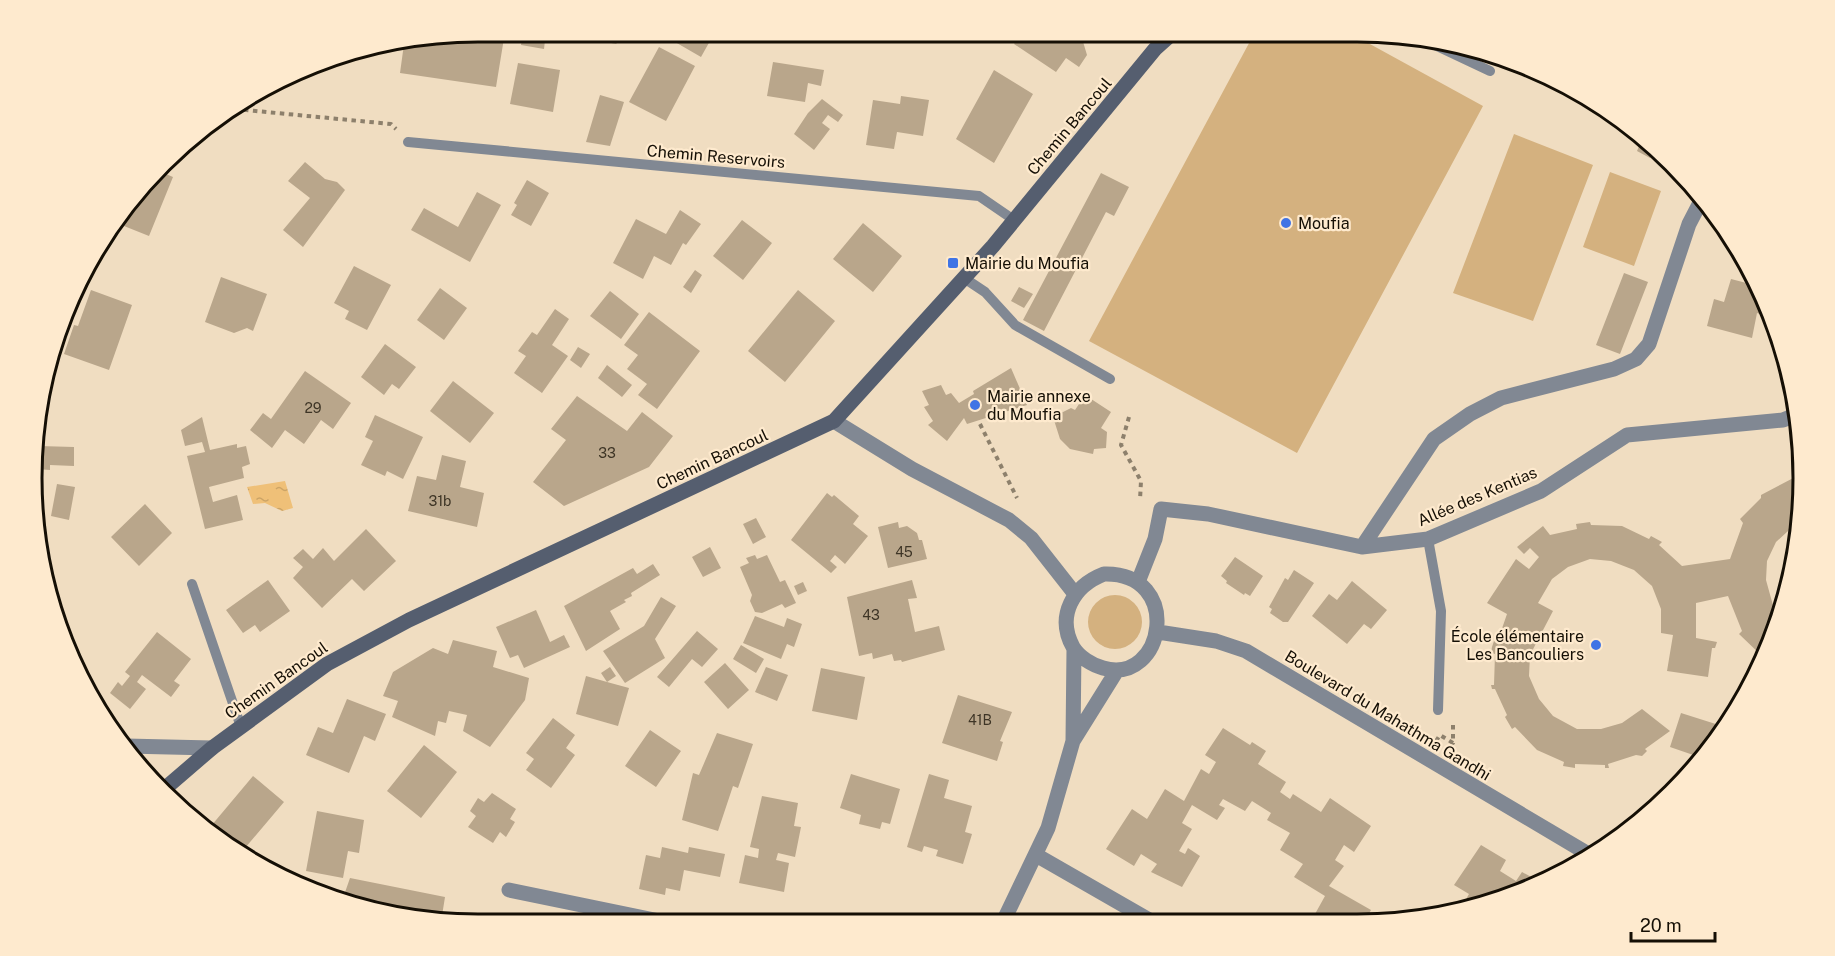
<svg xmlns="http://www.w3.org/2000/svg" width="1835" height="956" viewBox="0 0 1835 956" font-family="'Public Sans',sans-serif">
<defs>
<pattern id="water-ripples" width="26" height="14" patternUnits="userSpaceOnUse" patternTransform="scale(1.5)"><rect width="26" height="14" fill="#efc078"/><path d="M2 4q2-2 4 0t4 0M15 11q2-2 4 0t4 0" fill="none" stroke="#cca466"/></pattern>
</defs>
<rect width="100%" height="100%" fill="#f0ddc1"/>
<path fill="#d4b17f" d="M1255 32H1348L1483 106 1297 453 1089 341Z
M1514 134 1593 165 1533 321 1453 293Z
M1610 172 1661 191 1634 266 1583 247Z
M1088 622a27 27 0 1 1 54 0a27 27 0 1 1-54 0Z"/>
<path fill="url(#water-ripples)" d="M285 481 293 508 282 511 265 503 253 504 247 487Z"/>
<path fill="#b9a68b" d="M478 32H505L496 87 400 73 404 44Z
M523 32H546L544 49 521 45Z
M551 32H609L617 44 551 33Z
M665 32H715L701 57 663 35Z
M1022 32H1031L1038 37 1041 32H1076L1081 35 1087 55 1079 67 1066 58 1056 72 1014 44Z
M659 47 695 66 666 121 629 102Z
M773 62 824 70 821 86 808 83 805 102 767 96Z
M320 63 318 74 303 72 311 68Z
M518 63 560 70 553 112 510 104Z
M994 70 1033 94 994 163 956 139Z
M600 95 624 102 610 146 586 142Z
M901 96 929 100 923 136 897 132 894 149 866 145 873 100 900 104Z
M822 99 843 115 838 122 828 115 822 123 830 129 814 150 794 134 808 113Z
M1643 137 1654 147 1650 158 1637 151Z
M305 162 325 179 337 182 345 190 303 247 283 230 310 198 288 181Z
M161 172 173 177 149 236 114 222Z
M1101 173 1129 187 1114 216 1106 212 1044 331 1023 320Z
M527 180 549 193 531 226 511 215 517 205 514 203Z
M477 192 501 205 470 262 411 230 424 208 458 227Z
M680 210 701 224 686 245 683 243 671 265 654 256 643 279 613 263 636 219 666 234Z
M742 220 772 243 743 280 713 256Z
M863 223 902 256 873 292 833 259Z
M354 266 391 285 367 330 345 319 349 311 334 303Z
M695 270 702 275 691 293 683 287Z
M1624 273 1648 282 1620 354 1596 345Z
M221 277 267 294 253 331 247 328 234 333 205 322Z
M1731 279 1758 286 1768 307 1765 316 1757 313 1752 338 1707 326 1714 299 1724 302Z
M1019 287 1033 294 1024 308 1011 301Z
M440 288 467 308 444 340 417 320Z
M91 290 132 305 109 370 64 354 74 325 78 326Z
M798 290 835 321 785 382 748 351Z
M610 291 639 314 621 339 590 316Z
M555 309 569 319 552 345 568 356 542 393 514 373 526 356 518 351 532 332 537 335Z
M649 312 700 351 657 409 638 395 647 384 627 369 638 355 624 345Z
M385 344 416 367 399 389 392 384 384 395 361 377Z
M578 347 590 354 581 368 570 360Z
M607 365 632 385 622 397 598 378Z
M1011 368 1027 405 967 424 964 418 947 441 928 425 933 421 924 407 929 405 922 391 941 385 946 395 951 393 959 403 974 394 973 391Z
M305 371 351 403 333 429 321 420 304 444 285 430 272 448 250 430 263 413 271 419Z
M453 381 494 413 470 443 430 411Z
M1085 395 1111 412 1101 428 1107 432 1106 448 1094 449 1093 454 1070 449 1060 439 1053 417 1071 408 1075 410Z
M577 396 627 431 642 412 673 436 649 467 564 506 533 482 566 440 551 429Z
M375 415 423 437 403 479 387 471 385 476 361 465 373 441 365 437Z
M202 417 210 450 237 444V448L246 446 250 464 242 467 244 478 209 487 213 502 237 495 243 520 205 529 187 456 205 452 202 442 185 446 181 430Z
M39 446 74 447V466L50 465V470L36 469Z
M442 455 466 461 460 487 484 493 477 527 408 511 417 476 436 480Z
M1801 474 1800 520 1776 542 1767 561 1766 580 1774 609 1780 614 1764 658 1739 634 1742 631 1728 596 1696 603V638L1717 642 1715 648H1712L1708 677 1667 671 1673 635 1661 633V609L1652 586 1634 570 1611 561 1590 559 1568 567 1552 579 1538 603 1553 611 1530 655 1529 676 1539 699 1553 716 1577 729H1601L1622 723 1642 709 1670 731 1645 749 1647 751 1642 756 1636 755 1608 764 1609 768H1605V765L1575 764V768L1563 766 1564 762 1537 750 1515 727 1512 729 1505 717 1507 715 1495 689H1492L1491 685H1494L1495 654 1491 653 1492 647 1494 641 1497 643 1507 614 1487 603 1516 559 1529 569 1539 557 1530 548 1524 554 1517 547 1543 526 1550 535 1577 529 1576 524 1590 522 1591 525 1622 526 1649 539 1651 536 1662 542 1659 545 1682 566 1730 559 1743 523 1740 519 1761 498V495Z
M57 484 75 487 69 520 51 516Z
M827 493 832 497 834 495 859 516 853 524 868 536 845 564 835 555 830 561 837 567 831 573 791 540Z
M145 504 172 533 139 566 111 537Z
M756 518 766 537 753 544 743 524Z
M898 522 899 528 907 526 917 533 919 540H922L927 559 888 568 878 527Z
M366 529 396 561 364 591 352 579 322 608 293 578 303 567 293 558 303 549 313 559 323 548 334 561Z
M710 547 721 568 703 577 692 557Z
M755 555 757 559 767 555 780 582 785 580 796 603 785 608 782 604 762 613 755 612 750 601 752 595 740 567 749 563 746 558Z
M1235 557 1263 576 1250 596 1245 593 1244 595 1226 583 1227 581 1221 576Z
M653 564 660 575 631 593 632 596 624 600 626 602 610 611 620 629 586 651 564 606 633 568 637 574Z
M1294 570 1314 583 1288 622H1283L1270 613 1272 609 1269 607 1285 578 1288 580Z
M268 580 290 611 260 632 255 625 243 633 226 610Z
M912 580 917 598 908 599 915 632 939 626 945 650 902 662 901 660 894 661 892 654 873 659 872 653 859 656 847 597Z
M1352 581 1387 610 1371 629 1364 624 1347 644 1312 616 1329 594 1337 600Z
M803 582 807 591 798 595 794 586Z
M661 597 676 606 655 639 665 658 625 683 603 651 644 626Z
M536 610 550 642 564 635 570 647 524 668 518 655 510 658 496 627Z
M755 616 784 627 787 618 802 624 794 647 787 644 781 659 743 643Z
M697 631 718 649 702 667 692 659 669 687 657 677Z
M157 632 191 659 174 681 180 685 171 697 142 675 137 682 146 689 130 709 110 693 118 682 122 686 130 676 125 672Z
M453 640 497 651 493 667 529 678 525 700 490 747 463 731 467 715 449 711 446 723 438 721 435 736 392 717 398 701 383 696 393 672 433 648 448 654Z
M741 645 764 659 756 673 733 659Z
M725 663 749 690 728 709 704 682Z
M610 667 616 676 607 682 629 688 618 726 576 714 586 676 607 682 601 673Z
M766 667 788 675 777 701 755 692Z
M821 668 865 677 857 720 812 711Z
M958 695 1012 712 1000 741 1003 742 997 761 942 743Z
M347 699 386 714 375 741 364 736 349 773 306 755 318 727 333 733Z
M1681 713 1722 726 1702 758 1670 747Z
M553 718 575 735 566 748 575 755 551 788 526 770 534 759 526 753Z
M1223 728 1250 745 1252 742 1266 751 1258 764 1286 782 1280 792 1290 799 1293 794 1321 812 1330 798 1371 826 1354 852 1344 845 1335 860 1344 866 1329 886 1371 910 1365 921H1327L1315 914 1325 896 1294 877 1303 864 1280 850 1290 833 1267 820 1271 813 1252 801 1245 811 1223 799 1219 805 1225 808 1217 820 1192 805 1182 823 1192 829 1179 851 1185 854 1188 848 1200 856 1182 887 1151 872 1157 864 1141 854 1134 866 1106 849 1132 809 1147 819 1165 789 1184 801 1201 769 1209 774 1216 762 1205 755Z
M650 730 681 751 656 787 625 766Z
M717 733 753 744 738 788 733 786 718 831 682 820 693 773 699 775Z
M424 745 457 772 421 818 387 791Z
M851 774 900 789 890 824 882 822 880 829 859 824 861 815 840 808Z
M929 774 949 780 944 798 972 806 965 832 972 834 963 864 936 856 938 850 924 846 922 852 907 847Z
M253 776 284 802 240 854 206 832Z
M492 793 516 809 510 819 515 822 506 837 500 832 493 843 468 827 476 816 470 811 478 798 484 802Z
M762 796 798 803 794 826 801 827 795 857 778 853 776 860 789 863 784 892 739 883 745 855 758 858 759 849 750 847Z
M317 811 364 820 359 853 348 851 343 878 306 871Z
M1481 845 1506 860 1500 871 1516 881 1522 872 1535 879 1533 883 1538 885 1528 890 1461 908 1469 894 1454 885Z
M662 847 688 853 689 847 725 854 720 877 684 870 680 891 666 888 665 895 639 889 646 855 660 858Z
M350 878 445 897 441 922 363 909 342 901Z"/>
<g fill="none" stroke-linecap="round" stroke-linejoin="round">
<path stroke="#8d806c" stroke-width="4" stroke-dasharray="4.5 4.5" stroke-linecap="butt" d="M235 109 391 124 396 129
M1129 417 1121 445 1141 481 1140 500
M980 424 1017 498
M1436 741 1440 735 1453 743V721"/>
<path stroke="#818893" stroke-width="10" d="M1420 38 1490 71
M408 142 979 196 1014 220
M964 278 985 292 1015 325 1110 379
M1428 539 1441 611 1438 710
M192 584 241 727"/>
<path stroke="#818893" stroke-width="15" d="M834 421 912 469 1009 520 1031 538 1075 594
M1362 547 1434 439 1470 414 1501 398 1614 369 1636 359 1649 344 1689 224 1703 197
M1104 574C1184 572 1165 686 1103 668 1092 665 1079 657 1073 647 1056 616 1073 586 1104 574Z
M1138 582 1155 539 1161 509 1208 514 1362 547 1428 539 1541 491 1627 435 1783 420 1798 414
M1158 632 1216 641 1246 651 1590 855
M1073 741 1116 672
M126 746 212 748
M1036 855 1151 921
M509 890 669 923
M1003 922 1048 828 1073 741 1074 649"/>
<path stroke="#555e6f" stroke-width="15" d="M162 791 212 748 327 664 409 620 834 421 993 246 1155 49 1174 32"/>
</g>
<g fill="#4074e5" stroke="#feeace" stroke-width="2">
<circle cx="1286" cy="223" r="6"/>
<rect x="947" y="257" width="12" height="12" rx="3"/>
<circle cx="975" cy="405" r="6"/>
<circle cx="1596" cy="645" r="6"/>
</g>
<g text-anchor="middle" stroke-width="4.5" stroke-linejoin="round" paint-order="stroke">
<g font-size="14" fill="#3e3526">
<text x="313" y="413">29</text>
<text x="607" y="458">33</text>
<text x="440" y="506">31b</text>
<text x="904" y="557">45</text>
<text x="871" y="620">43</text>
<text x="980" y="725">41B</text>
</g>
<g font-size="16" fill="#150f05" stroke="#feeace">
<text transform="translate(1069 126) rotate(-50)" y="6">Chemin Bancoul</text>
<text transform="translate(716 156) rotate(5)" y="6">Chemin Reservoirs</text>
<text transform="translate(712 459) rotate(-25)" y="6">Chemin Bancoul</text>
<text transform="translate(1477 496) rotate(-23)" y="6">Allée des Kentias</text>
<text transform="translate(276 680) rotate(-35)" y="6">Chemin Bancoul</text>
<text transform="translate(1388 715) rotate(31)" y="6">Boulevard du Mahathma Gandhi</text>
</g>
<g font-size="16" fill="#150f05" stroke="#feeace" text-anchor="start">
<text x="1298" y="229">Moufia</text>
<text x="965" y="269">Mairie du Moufia</text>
<text x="987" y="402">Mairie annexe<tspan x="987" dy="18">du Moufia</tspan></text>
<text x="1584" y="642" text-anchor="end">École élémentaire<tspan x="1584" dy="18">Les Bancouliers</tspan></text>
</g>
</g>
<path d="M0 0H1835V956H0ZM478 42H1357A436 436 0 0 1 1793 478V478A436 436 0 0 1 1357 914H478A436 436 0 0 1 42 478V478A436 436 0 0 1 478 42Z" fill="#feeace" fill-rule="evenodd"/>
<path fill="none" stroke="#150f05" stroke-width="3" d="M478 42H1357A436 436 0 0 1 1793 478V478A436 436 0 0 1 1357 914H478A436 436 0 0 1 42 478V478A436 436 0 0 1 478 42Z"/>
<path d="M1631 932v9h84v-9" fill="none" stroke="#150f05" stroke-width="3"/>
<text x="1640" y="932" font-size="18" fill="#150f05" stroke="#feeace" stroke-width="4.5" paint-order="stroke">20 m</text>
</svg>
